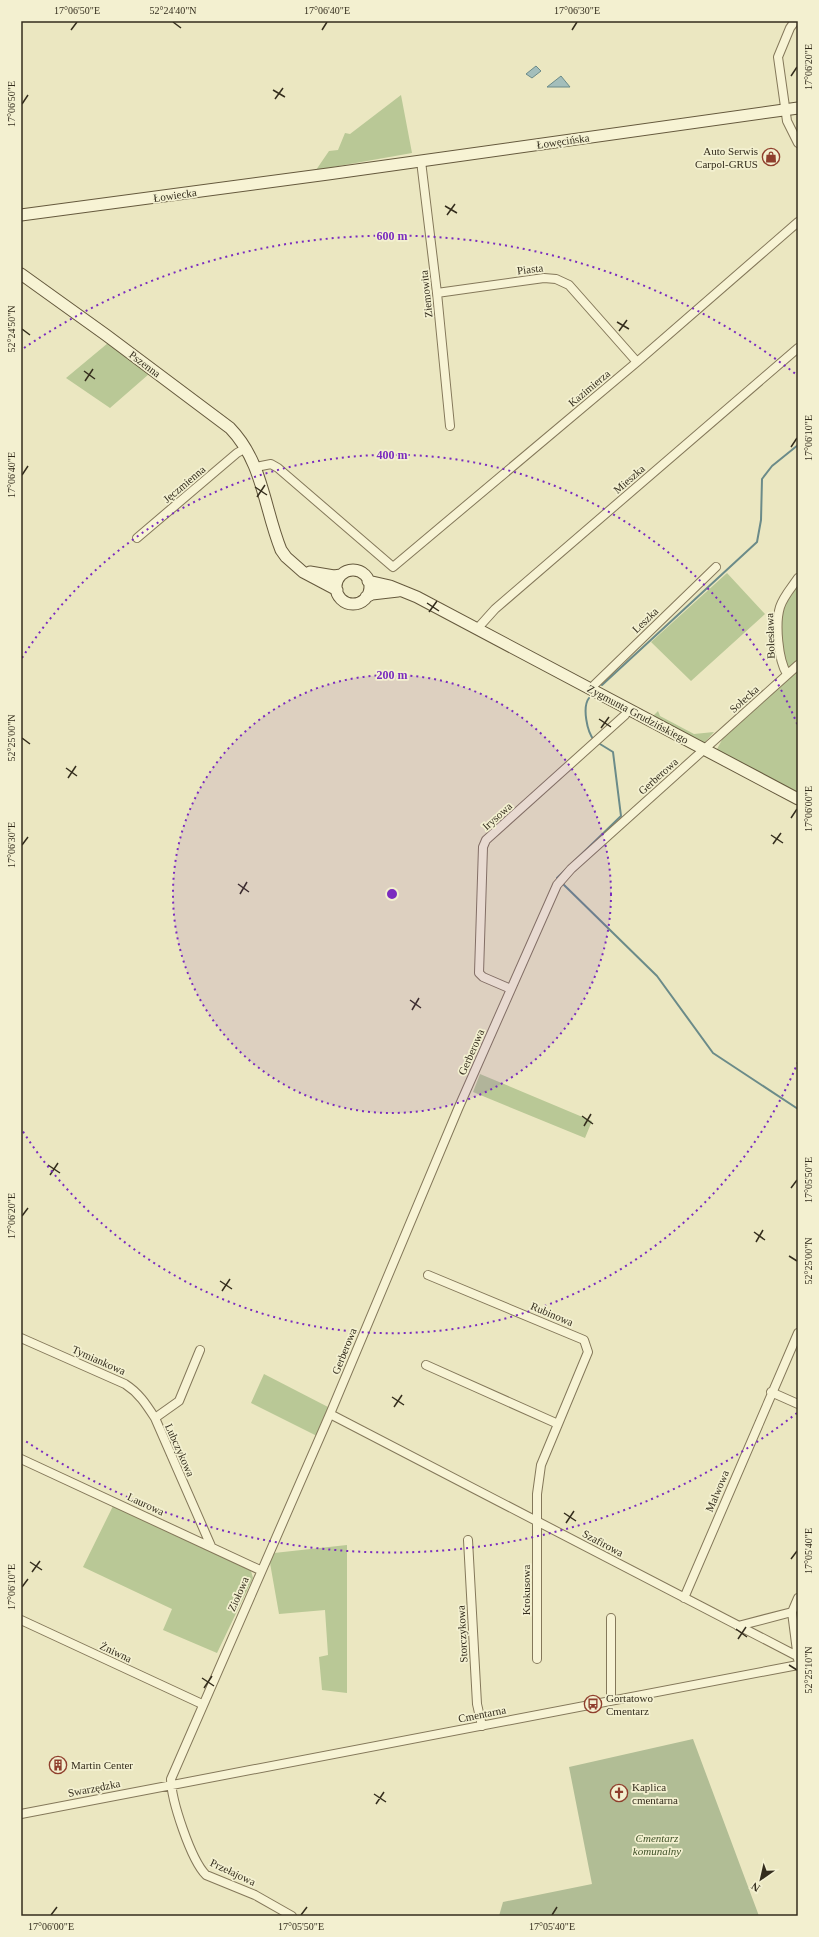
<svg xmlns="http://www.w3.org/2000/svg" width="819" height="1937" viewBox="0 0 819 1937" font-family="Georgia,serif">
<rect width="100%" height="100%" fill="#ebe7c1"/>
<path fill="#b9c896" d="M401 95 412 153 316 170 329 151 338 150 345 133 350 134Z
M108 343 149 374 110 408 66 378Z
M727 573 765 614 691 681 651 642Z
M798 584V662L787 671C780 657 777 620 784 605 788 597 794 591 798 584Z
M798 669V800L716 751 724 736Z
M658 711 660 716 694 734 714 732 703 744 647 722Z
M480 1074 592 1121 585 1138 473 1092Z
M264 1374 328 1407 317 1436 251 1403Z
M114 1504 245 1566 251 1571 253 1578 217 1653 163 1630 172 1609 83 1567Z
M347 1545V1693L322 1690 319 1657 328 1655 325 1610 279 1614 270 1563 274 1553Z"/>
<path fill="#b1bd95" d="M693 1739 759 1916H499L503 1902 592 1884 569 1767Z"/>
<path fill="#a3bebb" stroke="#6b8b89" d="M536 66 541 71 532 78 526 74Z
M561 76 570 87H547Z"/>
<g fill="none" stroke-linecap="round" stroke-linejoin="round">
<path stroke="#6b8b89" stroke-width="2" d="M602 685 757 542 761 520 762 479 772 466 798 445
M589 698C582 707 587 732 594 740
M557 878 621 816 613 752 600 744
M562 883 657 976 713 1053 798 1109"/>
<defs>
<path id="street" d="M795 21 790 28 778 57 787 121 798 143
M421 161 437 293 450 426
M437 293 544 278 556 279 569 285 637 362
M256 467 271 464 278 468 393 567 637 362 798 222
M137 538 237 453 246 448
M477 629 495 609 798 348
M787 674C778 660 775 623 780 607 783 597 792 587 798 578
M590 689 716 567
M511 989 483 977 479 973 482 878 483 847 486 840 625 715 628 709
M428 1275 584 1340 588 1352 541 1465 537 1494V1659
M21 1338 125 1384C139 1393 146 1404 155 1418
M200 1350 179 1401 155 1418 211 1546
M426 1365 558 1424
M771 1392 798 1404
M330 1414 797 1656
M21 1459 260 1570
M468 1540 477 1704 482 1726
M684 1598 798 1333
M792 1612 798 1659
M21 1620 202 1704
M738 1626 792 1612 798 1598
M611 1701V1618
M21 1814 798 1665
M292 1916 255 1895 206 1875C191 1860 171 1800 171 1779L330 1414 458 1109 557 885 571 869 798 665"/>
<path id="secondary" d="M21 215 328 174 798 108
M21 274 106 335 230 428C263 462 264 508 281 550L286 557 303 572 337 590
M336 587a17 17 0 1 1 34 0a17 17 0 1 1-34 0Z
M310 572 334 576 341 575
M368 581 390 586 417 597 798 799
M366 597 372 594 398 591"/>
</defs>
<use href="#street" stroke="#84785a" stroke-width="10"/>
<use href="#secondary" stroke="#65593d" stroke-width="13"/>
<use href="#street" stroke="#f7f3d4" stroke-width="8"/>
<use href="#secondary" stroke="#f7f3d4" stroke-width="11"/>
</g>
<path fill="none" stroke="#342d1d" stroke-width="1.5" d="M173 22 181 28M71 30 77 22M322 30 327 22M572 30 577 22M791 76 797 67M273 90 285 97M275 99 283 88M22 104 28 95M445 206 457 213M447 215 455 204M617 322 629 329M22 329 30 335M619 331 627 320M84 371 95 379M85 381 93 369M791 447 797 438M22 475 28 466M255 487 267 495M257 497 265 485M427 603 439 611M429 612 437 601M599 719 611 727M601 728 609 717M22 738 30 744M66 768 77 776M68 778 76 766M791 818 797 809M771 835 783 843M773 844 781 833M22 845 28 837M238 884 249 892M240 894 247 882M410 1000 421 1008M412 1010 419 998M582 1116 593 1124M584 1126 591 1114M48 1165 60 1173M50 1175 58 1163M791 1188 797 1180M22 1216 28 1208M754 1232 765 1240M756 1242 763 1230M789 1256 797 1261M220 1281 232 1289M222 1291 230 1279M392 1397 404 1405M394 1407 402 1395M564 1513 576 1521M566 1523 574 1511M791 1559 797 1551M30 1562 42 1570M32 1572 40 1561M22 1587 28 1579M736 1629 747 1637M738 1639 746 1627M789 1665 797 1670M202 1678 214 1686M204 1688 212 1676M374 1794 386 1802M376 1804 384 1792M51 1915 57 1907M301 1915 307 1907M552 1915 557 1907"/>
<circle cx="392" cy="894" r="219" fill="#7b2cbf" fill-opacity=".12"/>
<g fill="none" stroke="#7b2cbf" stroke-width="2" stroke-dasharray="2 4">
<circle cx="392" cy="894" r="219"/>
<path d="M798 1062A439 439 0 0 1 22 1130M22 658A439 439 0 0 1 798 726"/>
<path d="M797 1413A658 658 0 0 1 24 1440M24 348A658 658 0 0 1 797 375"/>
</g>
<defs>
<symbol id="shop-ring" viewBox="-11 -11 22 22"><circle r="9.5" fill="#f3f0d0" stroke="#8f3f2d" stroke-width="1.5"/><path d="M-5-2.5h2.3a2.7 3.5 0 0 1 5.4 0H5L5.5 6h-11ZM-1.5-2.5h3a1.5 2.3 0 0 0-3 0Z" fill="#8f3f2d"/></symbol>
<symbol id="bus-ring" viewBox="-11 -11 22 22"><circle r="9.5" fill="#f3f0d0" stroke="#8f3f2d" stroke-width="1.5"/><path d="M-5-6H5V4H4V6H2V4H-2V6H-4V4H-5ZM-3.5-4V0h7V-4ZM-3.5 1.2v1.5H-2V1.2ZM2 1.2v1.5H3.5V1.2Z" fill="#8f3f2d"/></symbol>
<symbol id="building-ring" viewBox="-11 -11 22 22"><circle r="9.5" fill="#f3f0d0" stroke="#8f3f2d" stroke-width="1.5"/><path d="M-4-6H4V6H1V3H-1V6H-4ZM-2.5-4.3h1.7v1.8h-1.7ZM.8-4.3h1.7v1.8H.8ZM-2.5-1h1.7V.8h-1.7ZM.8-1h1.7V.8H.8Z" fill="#8f3f2d"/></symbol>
<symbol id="church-ring" viewBox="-11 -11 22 22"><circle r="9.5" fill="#f3f0d0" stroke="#8f3f2d" stroke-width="1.5"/><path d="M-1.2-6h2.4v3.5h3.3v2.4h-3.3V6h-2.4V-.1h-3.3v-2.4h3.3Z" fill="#8f3f2d"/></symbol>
</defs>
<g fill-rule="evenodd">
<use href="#shop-ring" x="761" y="147" width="20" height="20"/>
<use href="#bus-ring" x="583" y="1694" width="20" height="20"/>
<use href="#building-ring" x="48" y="1755" width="20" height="20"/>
<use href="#church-ring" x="609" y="1783" width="20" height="20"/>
</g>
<g text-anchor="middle" stroke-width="3.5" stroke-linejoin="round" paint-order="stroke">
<g font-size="11" fill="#342d1d" stroke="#f3f0d0">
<text transform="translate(563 141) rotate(-8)" y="4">Łowęcińska</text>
<text transform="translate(175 195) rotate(-8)" y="4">Łowiecka</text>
<text transform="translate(530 269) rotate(-7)" y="4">Piasta</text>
<text transform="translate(426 294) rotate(-96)" y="4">Ziemowita</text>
<text transform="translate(145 364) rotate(37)" y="4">Pszenna</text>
<text transform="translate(589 388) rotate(-40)" y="4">Kazimierza</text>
<text transform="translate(629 479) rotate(-41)" y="4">Mieszka</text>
<text transform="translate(184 484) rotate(-40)" y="4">Jęczmienna</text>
<text transform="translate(645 620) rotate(-44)" y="4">Leszka</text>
<text transform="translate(770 636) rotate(-92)" y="4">Bolesława</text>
<text transform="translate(744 699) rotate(-42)" y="4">Sołecka</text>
<text transform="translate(638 714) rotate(28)" y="4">Zygmunta Grudzińskiego</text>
<text transform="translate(658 776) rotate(-42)" y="4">Gerberowa</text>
<text transform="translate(497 816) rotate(-42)" y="4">Irysowa</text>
<text transform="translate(471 1052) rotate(-66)" y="4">Gerberowa</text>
<text transform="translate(552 1314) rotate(23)" y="4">Rubinowa</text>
<text transform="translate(344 1351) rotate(-68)" y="4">Gerberowa</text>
<text transform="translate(99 1360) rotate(24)" y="4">Tymiankowa</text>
<text transform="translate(180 1450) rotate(66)" y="4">Lubczykowa</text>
<text transform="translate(717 1491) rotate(-67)" y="4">Malwowa</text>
<text transform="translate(146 1504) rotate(25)" y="4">Laurowa</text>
<text transform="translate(603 1543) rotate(28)" y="4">Szafirowa</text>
<text transform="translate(526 1590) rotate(-90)" y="4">Krokusowa</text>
<text transform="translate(238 1594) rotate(-66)" y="4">Ziołowa</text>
<text transform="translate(462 1634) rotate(-93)" y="4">Storczykowa</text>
<text transform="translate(116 1652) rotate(25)" y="4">Żniwna</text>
<text transform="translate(482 1714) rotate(-11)" y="4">Cmentarna</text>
<text transform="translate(94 1788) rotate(-11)" y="4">Swarzędzka</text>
<text transform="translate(233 1872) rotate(25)" y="4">Przełajowa</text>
</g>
<g font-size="11" fill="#342d1d" stroke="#f3f0d0" text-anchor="start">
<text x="758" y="155" text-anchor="end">Auto Serwis<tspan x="758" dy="13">Carpol-GRUS</tspan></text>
<text x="606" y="1702">Gortatowo<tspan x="606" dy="13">Cmentarz</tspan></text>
<text x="71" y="1769">Martin Center</text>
<text x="632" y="1791">Kaplica<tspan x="632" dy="13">cmentarna</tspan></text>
</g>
<g font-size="11" font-style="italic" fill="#3c4f25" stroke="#f3f0d0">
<text x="657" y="1842">Cmentarz<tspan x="657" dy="13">komunalny</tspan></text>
</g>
</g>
<circle cx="392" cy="894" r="6" fill="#7b2cbf" stroke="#f3f0d0" stroke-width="2"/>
<g font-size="12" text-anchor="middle" font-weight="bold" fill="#7b2cbf" stroke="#f3f0d0" stroke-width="3.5" stroke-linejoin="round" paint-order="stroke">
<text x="392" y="240">600 m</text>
<text x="392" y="459">400 m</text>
<text x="392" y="679">200 m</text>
</g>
<rect width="819" height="1937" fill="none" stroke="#f3f0d0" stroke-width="44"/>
<g transform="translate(761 1879) rotate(214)" stroke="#f3f0d0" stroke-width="3" paint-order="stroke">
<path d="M0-3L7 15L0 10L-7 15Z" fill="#342d1d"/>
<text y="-6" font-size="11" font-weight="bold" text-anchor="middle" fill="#342d1d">N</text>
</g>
<rect x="22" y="22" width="775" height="1893" fill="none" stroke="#342d1d" stroke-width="1.5"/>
<g font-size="10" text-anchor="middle" fill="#342d1d">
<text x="77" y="14">17°06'50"E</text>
<text x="173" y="14">52°24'40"N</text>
<text x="327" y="14">17°06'40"E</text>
<text x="577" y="14">17°06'30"E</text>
<text transform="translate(808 67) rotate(-90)" y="4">17°06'20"E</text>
<text transform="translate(11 104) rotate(-90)" y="4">17°06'50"E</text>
<text transform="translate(11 329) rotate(-90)" y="4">52°24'50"N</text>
<text transform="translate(808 438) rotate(-90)" y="4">17°06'10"E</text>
<text transform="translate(11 475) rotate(-90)" y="4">17°06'40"E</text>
<text transform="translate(11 738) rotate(-90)" y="4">52°25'00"N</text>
<text transform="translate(808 809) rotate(-90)" y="4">17°06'00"E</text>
<text transform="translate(11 845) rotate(-90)" y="4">17°06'30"E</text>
<text transform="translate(808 1180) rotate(-90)" y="4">17°05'50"E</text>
<text transform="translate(11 1216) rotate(-90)" y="4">17°06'20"E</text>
<text transform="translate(808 1261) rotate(-90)" y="4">52°25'00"N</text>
<text transform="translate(808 1551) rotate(-90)" y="4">17°05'40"E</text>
<text transform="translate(11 1587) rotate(-90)" y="4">17°06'10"E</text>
<text transform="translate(808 1670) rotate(-90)" y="4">52°25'10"N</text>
<text x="51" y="1930">17°06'00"E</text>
<text x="301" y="1930">17°05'50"E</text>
<text x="552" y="1930">17°05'40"E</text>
</g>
</svg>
